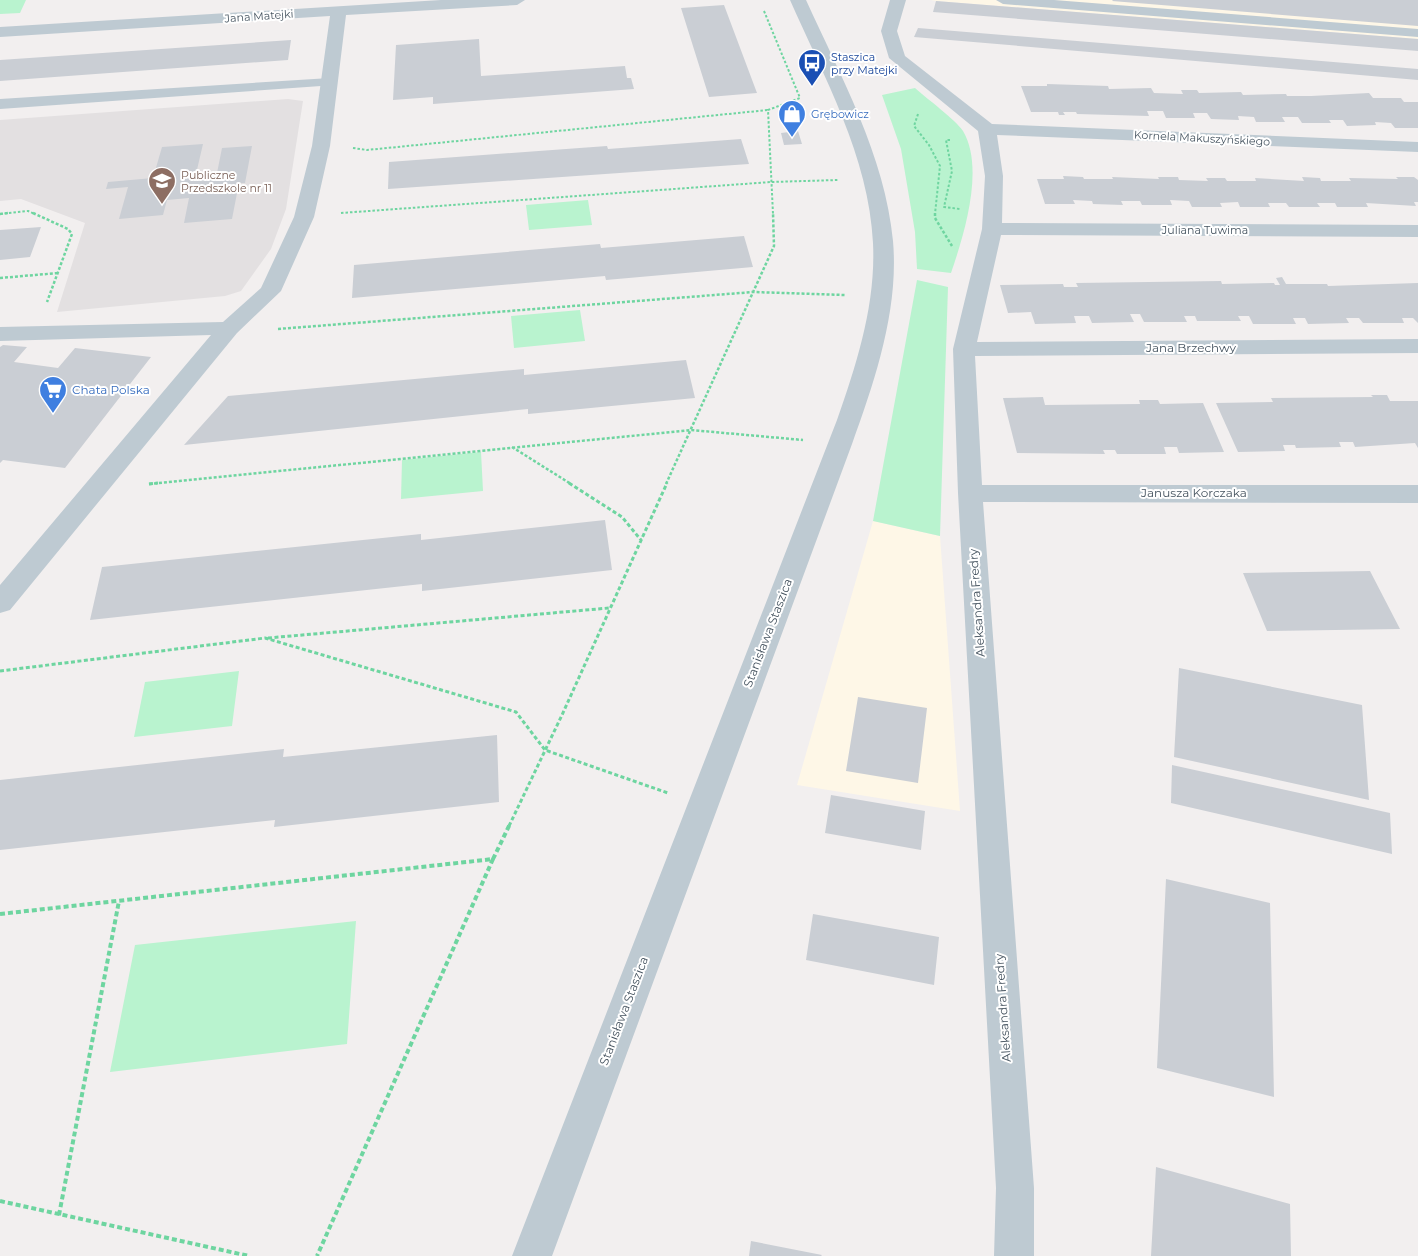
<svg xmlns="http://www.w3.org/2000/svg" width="1418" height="1256" viewBox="0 0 1418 1256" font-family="Montserrat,sans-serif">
<rect width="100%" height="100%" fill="#f2efef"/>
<path fill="#fef7e7" d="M931 0H1418V39L936 1Z
M873 521 940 536 960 811 797 785Z"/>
<path fill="#e3e0e1" d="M288 99 303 101 286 209 271 249 241 291 225 296 57 312 85 223 21 199 0 201V120Z"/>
<path fill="#b9f3cf" d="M0 0H26L20 13 0 14Z
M915 88C926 98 956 120 963 131 985 168 964 235 951 273L917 269 915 232 901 149 882 95Z
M588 200 592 225 529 230 526 205Z
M917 280 948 287 940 536 873 521Z
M580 310 585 341 514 348 511 316Z
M481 452 483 491 401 499 402 460Z
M239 671 232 726 134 737 145 682Z
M356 921 347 1044 110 1072 135 945Z"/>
<path fill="#caced4" d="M1113 0H1418V26L1112 1Z
M936 1 1418 39V51L933 12Z
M724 5 757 93 709 97 681 8Z
M918 28 1418 69V80L914 37Z
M479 39 481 76 625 66 627 78H631L634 89 433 104V97L393 100 396 45Z
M291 40 288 60 0 81V60Z
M1047 84 1108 86 1109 89 1151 88 1154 93 1183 94 1181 90H1197L1199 93 1241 92 1243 95 1286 94 1287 96H1311L1369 93 1373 98H1401L1404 102H1418V128H1395L1391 123 1375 122 1376 125 1347 126 1343 120H1329L1331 123H1302L1298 117H1282L1285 122H1256L1254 117 1238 116 1239 120 1211 119 1207 113H1193L1195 118H1166L1163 111H1147L1149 116 1077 114 1076 112H1063L1065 115H1059L1058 112H1031L1021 86H1047Z
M798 131 802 144 784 145 781 133Z
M741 139 749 164 388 189 389 162 607 146 608 149Z
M203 144 196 174 217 173 222 148 252 146 245 183H239L232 219 184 223 189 198 167 200 163 215 119 219 128 187 106 189 108 182 153 178 162 147Z
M1063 176 1083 177 1084 179H1113L1112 177 1159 179 1158 177H1178L1179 180 1208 181 1206 178H1225L1227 181H1256L1255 178 1304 181 1302 177 1320 178 1321 181H1351L1349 178 1398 179 1396 177H1414L1418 180V202H1414L1416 206 1366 203 1368 207H1337L1335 203H1317L1320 207H1289L1286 203H1268L1270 207H1240L1238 202 1220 203 1222 207H1192L1189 201 1170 200 1172 205H1142L1140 201H1121L1123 205 1093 204 1092 201 1073 200 1075 204H1045L1037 179H1064Z
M41 227 30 257 0 260V230Z
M744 236 753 267 606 280 605 276 352 298 354 265 600 244 601 248Z
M1282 277 1286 284H1327L1328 286 1418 283V323L1413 318H1402L1404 323H1363L1359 318H1346L1349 323 1308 324 1305 318H1293L1296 324H1253L1249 316H1238L1241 321H1197L1195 316H1184L1187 322H1144L1140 314H1130L1134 322 1092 323 1089 316H1074L1076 323 1035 324 1031 312 1008 313 1000 285 1063 284 1064 287H1078L1076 283 1221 281 1222 284 1274 283 1275 285H1280L1276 278Z
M3 345 27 347 14 362 58 368 75 348 151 357 65 468 3 460 0 463V347Z
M686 360 695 398 528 414V409L184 445 228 396 524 369V375Z
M1371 395H1387L1390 401H1418V448L1415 443 1355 447 1353 442H1339L1341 447 1296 448 1295 445H1283L1285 451 1238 452 1216 403 1273 402 1271 398 1373 397Z
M1043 397 1045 405 1140 404 1139 400H1158L1160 404 1203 403 1224 452 1179 453 1177 447H1164L1166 454H1117L1115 450H1103L1105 454 1017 453 1003 398Z
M605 520 612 570 422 591V584L90 620 102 567 421 534V540Z
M1370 571 1400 629 1267 631 1243 573Z
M1179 668 1362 705 1369 800 1174 757Z
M858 697 927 708 918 783 846 771Z
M497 735 499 802 274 827 275 820 0 850V780L284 749 283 757Z
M1172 765 1390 813 1392 854 1171 803Z
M831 795 925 811 921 850 825 833Z
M1166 879 1270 903 1274 1097 1157 1068Z
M813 914 939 937 934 985 806 960Z
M1156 1167 1290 1204 1291 1256H1151Z
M751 1241 822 1255 821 1256H749Z"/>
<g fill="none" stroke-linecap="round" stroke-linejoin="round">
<path stroke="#6ed5a0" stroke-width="2" stroke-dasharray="2.5 2" stroke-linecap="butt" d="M764 11 800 98 768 110 773 214
M918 114 914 126 929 145 940 166 935 214
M950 140H946L952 171 944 207 960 209
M353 148 367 150 768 110
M341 213 771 182 838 180
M0 214 28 211 35 214"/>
<path stroke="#6ed5a0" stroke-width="2.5" stroke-dasharray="3 2" stroke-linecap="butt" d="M33 213 68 229 72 234 47 302
M935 213V218L952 246
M0 214 8 213
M0 278 58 273
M278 329 753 292 845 295
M512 447 571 484
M149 484 691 430 803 440
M666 484 774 246 773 213"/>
<path stroke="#6ed5a0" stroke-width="3" stroke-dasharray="4 2.5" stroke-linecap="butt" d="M569 483 622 517 641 540
M149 484 158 483
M268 638 609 608
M0 671 265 638 516 712 545 750 668 793
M509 826 562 715 667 483"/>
<path stroke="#6ed5a0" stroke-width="4" stroke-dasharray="5 3" stroke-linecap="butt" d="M493 859 510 824
M0 914 493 859 317 1256
M0 1201 249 1256
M59 1215 119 901"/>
<path fill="#becad2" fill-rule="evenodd" d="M996 0H1054L1418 29V37L1003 4Z
M330 78 337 82 335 85 0 109V99Z"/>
<path fill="#becad2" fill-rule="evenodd" d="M441 0H525L517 5 346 15 330 146 314 217 281 291 237 333 10 610 0 613V585L211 335 0 341V327L223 322 261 288 294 217 312 146 330 16 0 37V27Z
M890 0H906L897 31 905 56 992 124 1418 142V152L997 135 1003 176 1002 223 1418 225V237L1001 235 977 342 1418 339V353L975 356 982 485H1418V503L983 502 1034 1188V1256H994L996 1188 958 493 953 349 982 229 985 176 978 131 889 58 881 31Z"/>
<path fill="#becad2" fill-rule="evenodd" d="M790 0H806C841 77 885 156 893 241 899 310 875 380 852 444L552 1256H512L837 420C857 363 876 304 873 243 869 157 824 77 790 0Z"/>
</g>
<defs>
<symbol id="bus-pin" viewBox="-11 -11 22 30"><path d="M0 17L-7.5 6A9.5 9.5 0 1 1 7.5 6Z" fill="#1a4fb4" stroke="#fff"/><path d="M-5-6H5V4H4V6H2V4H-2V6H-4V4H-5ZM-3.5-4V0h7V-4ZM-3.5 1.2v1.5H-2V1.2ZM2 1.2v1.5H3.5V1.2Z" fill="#fff"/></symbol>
<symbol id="shop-pin" viewBox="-11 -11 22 30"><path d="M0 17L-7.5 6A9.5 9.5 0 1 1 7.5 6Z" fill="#3f7fe0" stroke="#fff"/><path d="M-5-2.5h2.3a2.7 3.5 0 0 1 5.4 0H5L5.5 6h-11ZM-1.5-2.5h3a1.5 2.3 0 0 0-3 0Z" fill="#fff"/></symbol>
<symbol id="school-pin" viewBox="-11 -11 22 30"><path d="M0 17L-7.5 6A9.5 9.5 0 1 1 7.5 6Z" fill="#8d6e63" stroke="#fff"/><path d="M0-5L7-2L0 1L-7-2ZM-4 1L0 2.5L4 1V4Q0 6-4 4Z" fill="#fff"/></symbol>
<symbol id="supermarket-pin" viewBox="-11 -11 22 30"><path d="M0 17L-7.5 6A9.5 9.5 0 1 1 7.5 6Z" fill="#3f7fe0" stroke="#fff"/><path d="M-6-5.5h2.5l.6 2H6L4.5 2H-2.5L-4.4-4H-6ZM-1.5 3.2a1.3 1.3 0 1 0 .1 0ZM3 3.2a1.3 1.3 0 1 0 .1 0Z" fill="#fff"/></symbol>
</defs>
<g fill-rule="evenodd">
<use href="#bus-pin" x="796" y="47" width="32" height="43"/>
<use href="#shop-pin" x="776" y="98" width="32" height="43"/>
<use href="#school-pin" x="146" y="165" width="32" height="43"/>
<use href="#supermarket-pin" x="37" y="374" width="32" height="43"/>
</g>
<g text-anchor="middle" stroke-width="4" stroke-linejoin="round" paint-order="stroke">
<g font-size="11" fill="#45535f" stroke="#fff">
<text transform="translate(259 16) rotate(-4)" y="4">Jana Matejki</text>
<text transform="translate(1202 138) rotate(3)" y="4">Kornela Makuszyńskiego</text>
<text x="1205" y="234">Juliana Tuwima</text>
</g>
<g font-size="11" fill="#164399" stroke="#fff" text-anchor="start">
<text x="831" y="61">Staszica<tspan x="831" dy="13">przy Matejki</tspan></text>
</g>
<g font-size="11" fill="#366cbe" stroke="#fff" text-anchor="start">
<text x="811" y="118">Grębowicz</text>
</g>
<g font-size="11" fill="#785e54" stroke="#fff" text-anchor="start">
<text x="181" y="179">Publiczne<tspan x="181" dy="13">Przedszkole nr 11</tspan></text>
</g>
<g font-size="12" fill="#45535f" stroke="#fff">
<text x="1191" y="352">Jana Brzechwy</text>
<text x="1194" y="497">Janusza Korczaka</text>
<text transform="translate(977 603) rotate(-94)" y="4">Aleksandra Fredry</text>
<text transform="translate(768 633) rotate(-69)" y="4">Stanisława Staszica</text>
<text transform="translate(1003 1008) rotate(-94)" y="4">Aleksandra Fredry</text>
<text transform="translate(624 1011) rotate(-69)" y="4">Stanisława Staszica</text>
</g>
<g font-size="12" fill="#366cbe" stroke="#fff" text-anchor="start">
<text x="72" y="394">Chata Polska</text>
</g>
</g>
</svg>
